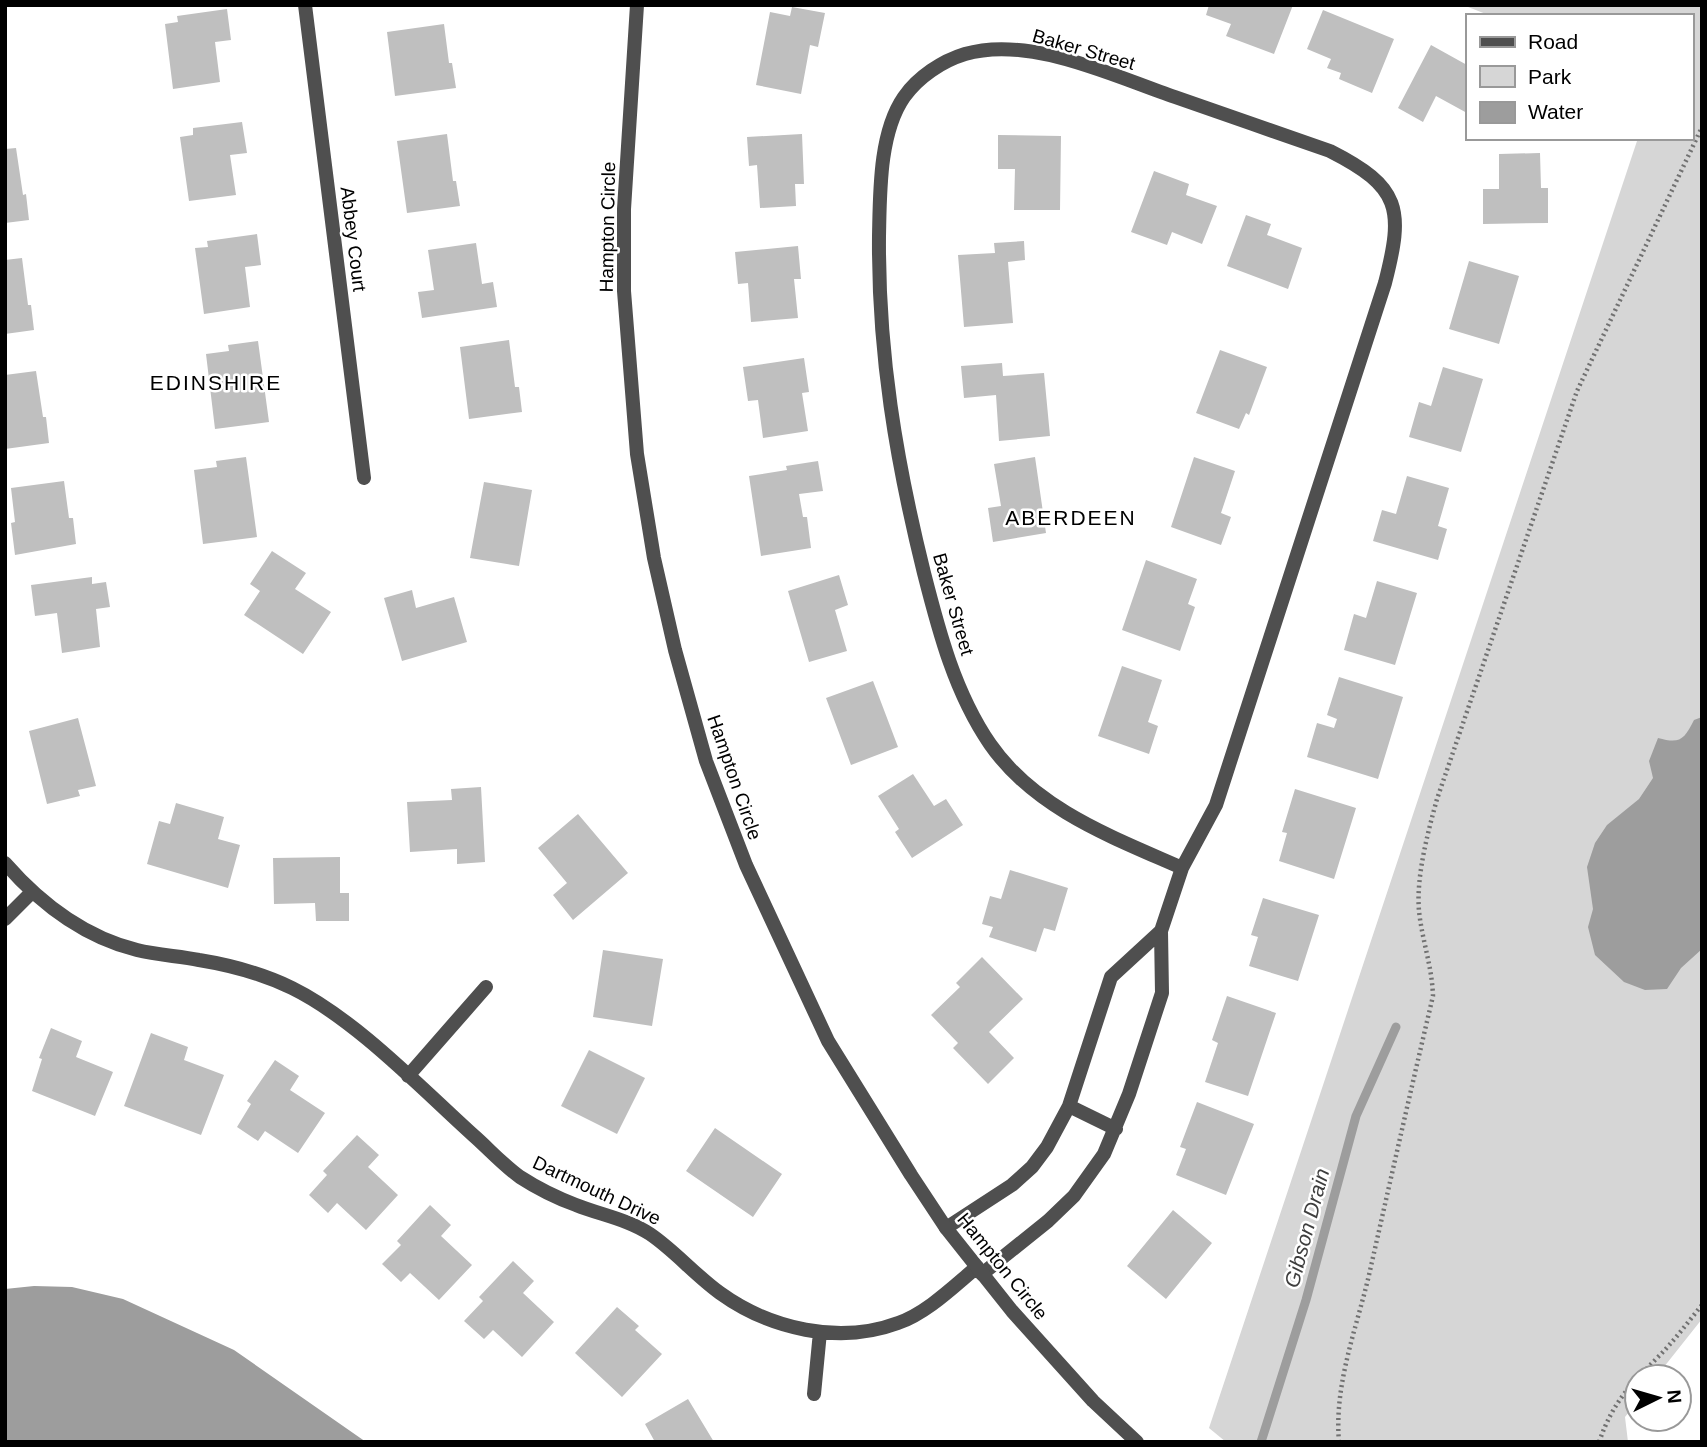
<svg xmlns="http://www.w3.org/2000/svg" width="1707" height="1447" viewBox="0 0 1707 1447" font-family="Helvetica,sans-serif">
<rect width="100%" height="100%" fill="#fff"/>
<path fill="#d6d6d6" d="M1463 5H1702V1319L1656 1377H1637V1402L1625 1417 1628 1442H1226L1209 1428 1638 138H1691V16H1491Z"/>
<path fill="#9d9d9d" d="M1702 717V949L1681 968 1667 989 1645 990 1624 982 1595 955 1588 927 1593 909 1587 867 1595 843 1607 825 1639 799 1653 778 1649 761 1658 738C1680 744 1684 740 1694 720Z
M34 1286 72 1287 123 1299 234 1350 366 1442H5V1289Z"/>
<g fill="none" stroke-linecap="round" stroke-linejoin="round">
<path stroke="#9d9d9d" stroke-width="9" d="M1261 1442 1306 1300 1356 1116 1396 1027"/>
</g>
<path fill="#bfbfbf" d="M1209 5H1293L1274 54 1226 36 1231 24 1206 15Z
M792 7 825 13 818 47 810 45 801 94 756 85 770 12 790 16Z
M227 9 231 40 215 42 220 82 173 89 165 24 178 22 177 16Z
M1323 10 1394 39 1372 93 1339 79 1341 73 1327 68 1331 59 1307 49Z
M444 24 449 63H452L456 88 395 96 387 32Z
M1431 45 1467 65V113L1436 96 1423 122 1398 108Z
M242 122 247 153 230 155 236 195 189 201 180 137 193 135V128Z
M447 134 453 181H456L460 206 407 213 397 141Z
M802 134 804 184H795L796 206 760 208 757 165 749 166 747 137Z
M998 135 1061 136 1060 210H1014L1015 169H998Z
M16 148 23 195 26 194 29 220 5 223V149Z
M1540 153 1541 188H1548V223L1483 224V189H1499V154Z
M1154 171 1189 184 1186 195 1217 206 1202 244 1172 232 1167 245 1131 232Z
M1246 215 1271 224 1267 235 1302 248 1288 289 1227 266Z
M257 234 261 265 245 267 250 307 204 314 195 248 208 247 207 241Z
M1024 241 1025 260 1008 262 1013 323 964 327 958 255 995 253 994 243Z
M476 243 482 284 493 282 497 307 422 318 418 292 434 290 428 250Z
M798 246 801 279H794L798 318 751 322 748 283 738 284 735 252Z
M22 258 28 305H31L34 330 5 334V260Z
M1469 261 1519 276 1499 344 1449 329Z
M509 340 515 387H519L522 412 469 419 460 347Z
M258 341 269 422 215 429 206 354 229 351 228 345Z
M1220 350 1267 367 1249 415 1246 413 1239 429 1196 413Z
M804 358 809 392 802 393 808 431 763 438 758 400 748 401 743 367Z
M1002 363 1003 376 1044 373 1050 436 999 441 996 395 964 398 961 366Z
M1443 367 1483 379 1461 452 1409 437 1419 402 1431 406Z
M36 371 43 417H46L49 443 5 449V375Z
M246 457 257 537 203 544 194 470 217 467 216 461Z
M1035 457 1046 533 993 542 988 508 1001 506 994 464Z
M1194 457 1235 471 1221 513 1231 517 1221 545 1171 527Z
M818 461 823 491 799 494 803 517H807L811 548 761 556 749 476 787 470 786 466Z
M1407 476 1449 488 1438 526 1447 529 1438 560 1373 541 1382 510 1396 514Z
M64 481 69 518H73L76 544 15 555 11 523 15 522 11 488Z
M484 482 532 490 519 566 470 558Z
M272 551 306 573 295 589 331 612 303 654 244 615 260 591 250 584Z
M1146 560 1197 579 1188 604 1195 607 1180 651 1122 630Z
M839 575 848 605 835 610 847 651 809 662 788 591Z
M92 577V584L106 582 110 607 96 609 100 647 62 653 57 613 35 616 31 585Z
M1377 581 1417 593 1395 665 1344 650 1354 614 1366 618Z
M412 590 416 608 454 597 467 642 402 661 384 598Z
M1122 666 1162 680 1148 722 1158 726 1149 754 1098 736Z
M1339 677 1403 697 1378 779 1307 757 1317 723 1334 728 1337 719 1327 715Z
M873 681 898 747 851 765 826 698Z
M78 718 96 786 78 790 80 796 47 804 29 731Z
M913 774 934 806 946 799 963 825 912 858 895 832 899 829 878 796Z
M481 787 485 862 457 864V849L410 852 407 802 452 800 451 789Z
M1295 789 1356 808 1334 879 1279 861 1287 833 1282 832Z
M176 803 224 817 218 839 240 845 228 888 147 864 159 821 170 824Z
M578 814 628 873 573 920 553 895 567 883 538 848Z
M340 857V893H349V921H316L315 903 274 904 273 858Z
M1010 870 1068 888 1055 931 1044 928 1036 952 989 937 993 927 982 924 990 896 1001 899Z
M1263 898 1319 915 1298 981 1249 966 1258 937 1251 935Z
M603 950 663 959 652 1026 593 1017Z
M982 957 1023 999 989 1032 1014 1058 988 1084 953 1048 958 1043 931 1015 960 987 956 983Z
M1227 996 1276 1013 1248 1096 1205 1082 1218 1043 1212 1040Z
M51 1028 82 1041 76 1057 113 1072 95 1116 32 1091 42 1059 39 1058Z
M151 1033 188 1047 184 1060 224 1075 201 1135 124 1106Z
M589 1050 645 1078 617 1134 561 1106Z
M275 1060 299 1076 290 1090 325 1113 298 1153 265 1131 258 1141 237 1127 251 1104 247 1101Z
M1197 1102 1254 1124 1226 1195 1176 1175 1186 1149 1180 1147Z
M715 1128 782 1174 753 1217 686 1171Z
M357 1135 379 1155 368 1167 398 1195 366 1230 337 1203 328 1213 309 1195 327 1175 323 1171Z
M430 1205 451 1225 441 1236 472 1265 439 1300 410 1273 401 1282 382 1264 401 1245 397 1241Z
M1173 1210 1212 1243 1166 1299 1127 1266Z
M513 1261 534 1281 523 1293 554 1322 522 1357 493 1330 484 1339 464 1321 483 1301 479 1297Z
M617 1307 639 1326 635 1330 662 1354 622 1397 575 1353Z
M688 1399 714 1442H655L645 1424Z"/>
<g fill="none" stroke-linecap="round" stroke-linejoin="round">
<path stroke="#717171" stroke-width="4.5" stroke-dasharray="2 3.5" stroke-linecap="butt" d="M1339 1442C1334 1385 1356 1330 1369 1275 1390 1182 1411 1089 1433 996 1432 966 1422 940 1419 911 1416 876 1428 832 1437 799L1577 391 1702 127
M1599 1442C1614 1400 1629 1387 1659 1356 1674 1341 1688 1322 1702 1305"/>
<path stroke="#4f4f4f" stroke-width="14" d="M305 5 364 478
M5 863C40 903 85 937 137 950 157 955 178 956 199 960 230 965 263 974 292 988 355 1019 420 1087 473 1135 488 1148 503 1165 520 1177 537 1188 557 1198 576 1205 601 1215 627 1219 650 1234 675 1251 695 1275 720 1293 770 1329 839 1345 898 1323 927 1313 954 1286 977 1267
M5 919 32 892
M408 1076 486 987
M1069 1106 1116 1129
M946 1228 1012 1185 1032 1167 1047 1147 1069 1106 1111 977 1161 931
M982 1274 1048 1221 1074 1196 1104 1154 1129 1094 1162 993 1161 931 1182 868 1216 805 1385 283C1404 209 1401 187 1330 151 1278 133 1227 115 1175 97 1113 76 1030 35 965 54 942 61 918 77 904 97 879 133 880 193 879 236 878 353 896 460 924 573 939 632 955 693 990 744 1035 809 1112 837 1182 868
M814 1394 820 1332"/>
<path stroke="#4f4f4f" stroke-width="14" d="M637 5 624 209V291L637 454 654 558 675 650 706 761 746 865 828 1041 911 1175 946 1228 1012 1311 1093 1401 1137 1442"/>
</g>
<g text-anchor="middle" stroke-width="5" stroke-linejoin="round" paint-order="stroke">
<g font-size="19" fill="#000" stroke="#fff">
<text transform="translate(1084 49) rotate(16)" y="7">Baker Street</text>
<text transform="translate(607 227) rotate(-89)" y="7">Hampton Circle</text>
<text transform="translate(354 239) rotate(83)" y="7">Abbey Court</text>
<text transform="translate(954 604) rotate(74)" y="7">Baker Street</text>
<text transform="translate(735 777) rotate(71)" y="7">Hampton Circle</text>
<text transform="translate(597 1190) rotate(25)" y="7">Dartmouth Drive</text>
<text transform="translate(1003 1266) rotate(51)" y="7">Hampton Circle</text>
</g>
<g font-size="21" letter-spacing="2" fill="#000" stroke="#fff">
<text x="216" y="390">EDINSHIRE</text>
<text x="1071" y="525">ABERDEEN</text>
</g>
<g font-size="21" font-style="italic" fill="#3e3e3e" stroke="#fff">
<text transform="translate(1307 1228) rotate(-75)" y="7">Gibson Drain</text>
</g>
</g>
<rect width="1707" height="1447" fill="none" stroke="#000000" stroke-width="14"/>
<rect x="1466" y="14" width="228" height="126" fill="#ffffff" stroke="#999999" stroke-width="2"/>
<rect x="1480" y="37" width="35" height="10" fill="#4f4f4f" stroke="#999999" stroke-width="2"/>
<text x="1528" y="49" font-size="21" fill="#000000">Road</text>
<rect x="1480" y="66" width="35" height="21" fill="#d6d6d6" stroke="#999999" stroke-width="2"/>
<text x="1528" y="84" font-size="21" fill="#000000">Park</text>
<rect x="1480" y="102" width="35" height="21" fill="#9d9d9d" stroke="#999999" stroke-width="2"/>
<text x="1528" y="119" font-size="21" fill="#000000">Water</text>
<g transform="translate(1658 1398) rotate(85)"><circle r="33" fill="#ffffff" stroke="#999999" stroke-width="2"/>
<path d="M0-5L12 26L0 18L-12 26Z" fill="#000000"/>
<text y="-10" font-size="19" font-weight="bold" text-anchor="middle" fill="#000000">N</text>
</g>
</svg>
